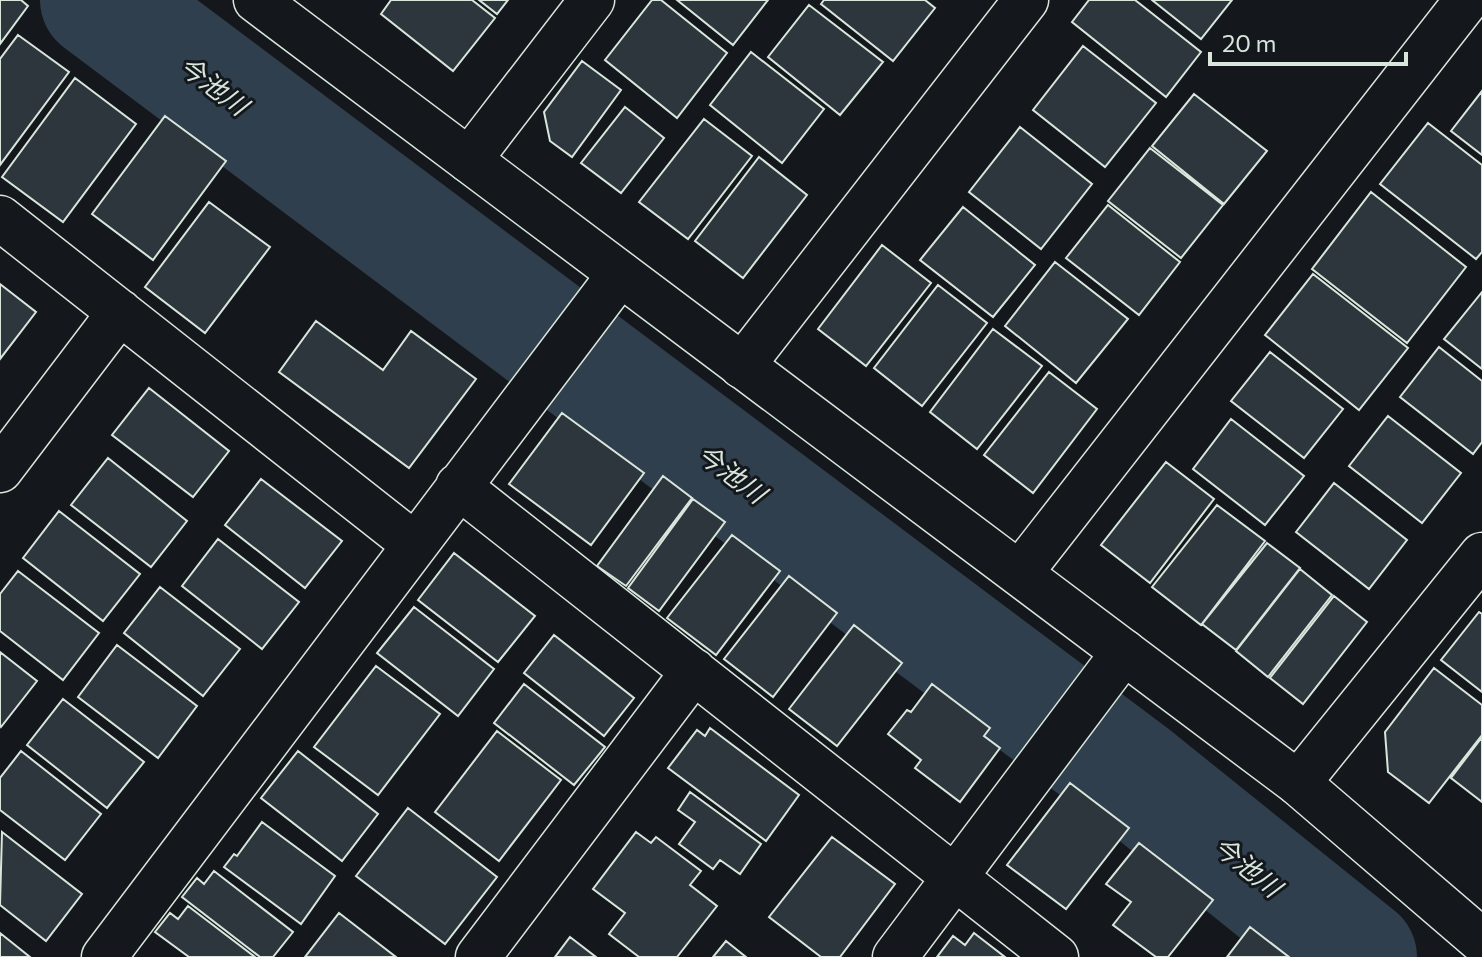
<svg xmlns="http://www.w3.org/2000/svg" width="1482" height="957" viewBox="0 0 1482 957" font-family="Commissioner,'Noto Sans JP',sans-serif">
<rect width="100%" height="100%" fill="#14181c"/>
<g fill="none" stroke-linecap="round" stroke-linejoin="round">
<path stroke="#2f3f4d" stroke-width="118" d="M99 0 1133 776 1358 957"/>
</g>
<path fill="#2c363c" stroke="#d8e6dc" stroke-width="2" d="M0 0H21L28 6 0 44Z
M391 0H472L495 18 453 71 381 14Z
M479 0H508L497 14Z
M652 0H661L727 53 677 118 605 60Z
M677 0H768L733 45Z
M824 0H925L935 8 893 61 821 4Z
M1089 0H1135L1201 52 1166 97 1072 22Z
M1152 0H1232L1201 39Z
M809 5 883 62 840 115 768 57Z
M18 35 69 72 0 165V59Z
M1083 46 1156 103 1105 167 1033 110Z
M751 52 824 109 782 163 710 105Z
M582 61 621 90 572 157 550 141 544 112Z
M75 78 136 124 63 222 2 177Z
M1482 91V155L1451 131Z
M1194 94 1267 151 1224 204 1152 146Z
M625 107 664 138 621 193 581 163Z
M165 116 226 161 153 260 92 214Z
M704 119 752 156 688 239 639 202Z
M1428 123 1482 165V252L1476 259 1380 184Z
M1020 127 1092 184 1041 249 969 192Z
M1150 148 1223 205 1181 258 1108 201Z
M759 157 807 195 743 278 695 241Z
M1371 192 1466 267 1407 343 1312 269Z
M209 202 270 247 205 333 145 287Z
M1108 205 1180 262 1139 315 1066 258Z
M963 207 1035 265 993 317 920 260Z
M882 245 931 283 866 366 818 329Z
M1055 262 1128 319 1076 383 1005 326Z
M1313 274 1408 348 1359 410 1265 335Z
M0 284 36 312 0 359Z
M938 285 987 323 922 406 874 368Z
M1482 292V369L1444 339Z
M316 321 383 370 411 331 476 379 409 468 279 372Z
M993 329 1042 366 977 449 930 412Z
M1439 347 1482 381V442L1473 454 1400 397Z
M1270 352 1343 409 1304 458 1231 401Z
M1049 372 1097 409 1033 493 984 455Z
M149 388 229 451 193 497 112 435Z
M562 413 644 473 591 545 509 484Z
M1388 416 1461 473 1422 523 1349 466Z
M1231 419 1304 476 1265 525 1193 469Z
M108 458 187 521 151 567 71 505Z
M1166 462 1214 499 1150 583 1101 545Z
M663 476 692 498 626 586 597 566Z
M261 479 342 541 305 588 225 525Z
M1334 483 1407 540 1369 589 1296 532Z
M693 499 725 522 659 611 628 588Z
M1217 505 1265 541 1201 625 1152 587Z
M59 511 140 574 103 621 23 558Z
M732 535 780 571 716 655 667 618Z
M218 539 299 602 262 649 182 586Z
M1267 543 1300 568 1236 650 1202 624Z
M454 553 535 616 498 662 418 600Z
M1300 569 1332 595 1268 677 1236 651Z
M18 571 99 633 63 680 0 631V594Z
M789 576 837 613 773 697 724 659Z
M160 587 240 649 203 696 124 633Z
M1334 596 1367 622 1303 704 1270 678Z
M414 607 494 669 458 716 377 653Z
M1479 612 1482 614V692L1441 660Z
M854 625 902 663 837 746 789 709Z
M554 635 634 698 604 736 524 673Z
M117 645 197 706 158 758 78 697Z
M0 652 37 681 1 727 0 725Z
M376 666 440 714 378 795 314 747Z
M1434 668 1482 705V735L1429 803 1388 772 1385 732Z
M524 684 605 747 574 785 494 723Z
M932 684 990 728 984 736 1000 748 960 802 915 768 921 760 888 734 907 710 911 712Z
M63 699 144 762 107 808 27 745Z
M710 728 799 795 766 841 668 768 697 730 705 736Z
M497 731 561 780 499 861 435 812Z
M1482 737V802L1451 778Z
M21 751 101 814 65 860 0 810V778Z
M298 751 378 814 342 861 261 798Z
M1070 783 1129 828 1066 909 1007 865Z
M690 792 761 844 740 874 720 860 713 869 679 844 695 822 678 810Z
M408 808 497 877 445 944 356 876Z
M262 822 335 876 301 924 224 867 234 854 237 856Z
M2 832 82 894 46 941 0 905Z
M636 832 651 843 656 837 701 871 690 885 717 906 677 957H639L609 934 625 913 593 889Z
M832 837 895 884 840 957H821L769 917Z
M1139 843 1213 900 1168 957H1156L1113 925 1131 902 1106 884Z
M214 871 293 932 273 957H260L182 897 197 878 204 884Z
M188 906 255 957H189L155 932 170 913 178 919Z
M339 913 396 957H305Z
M1250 927 1289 957H1227Z
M0 933 30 957H0Z
M974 933 1005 957H937L953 936 965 945Z
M570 937 596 957H555Z
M726 941 746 957H713Z"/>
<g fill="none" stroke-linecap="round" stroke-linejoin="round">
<defs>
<path id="minor" d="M469 160 592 0
M0 218 414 544
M742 366 1026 0
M0 470 120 312
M458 486 1056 957
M1020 573 1467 0
M1298 783 1482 555
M104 957 620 274
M478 957 694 671
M895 957 1124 652"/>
<path id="tertiary" d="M256 0 1298 783 1482 941"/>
</defs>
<use href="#minor" stroke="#d8e6dc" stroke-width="47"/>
<use href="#tertiary" stroke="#d8e6dc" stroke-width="47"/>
<use href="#minor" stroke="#14181c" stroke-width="44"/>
<use href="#tertiary" stroke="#14181c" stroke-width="44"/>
</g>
<g text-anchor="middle" stroke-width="6" stroke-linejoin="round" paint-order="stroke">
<g font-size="26" font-style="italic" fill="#d8e6dc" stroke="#14181c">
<text transform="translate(213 86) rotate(37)" y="9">今池川</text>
<text transform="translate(731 474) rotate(37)" y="9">今池川</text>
<text transform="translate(1247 867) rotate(39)" y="9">今池川</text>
</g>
</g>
<path d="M1210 52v12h196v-12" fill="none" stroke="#d8e6dc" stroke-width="4"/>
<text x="1222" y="52" font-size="24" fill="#d8e6dc" stroke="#14181c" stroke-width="6" paint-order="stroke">20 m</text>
</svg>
